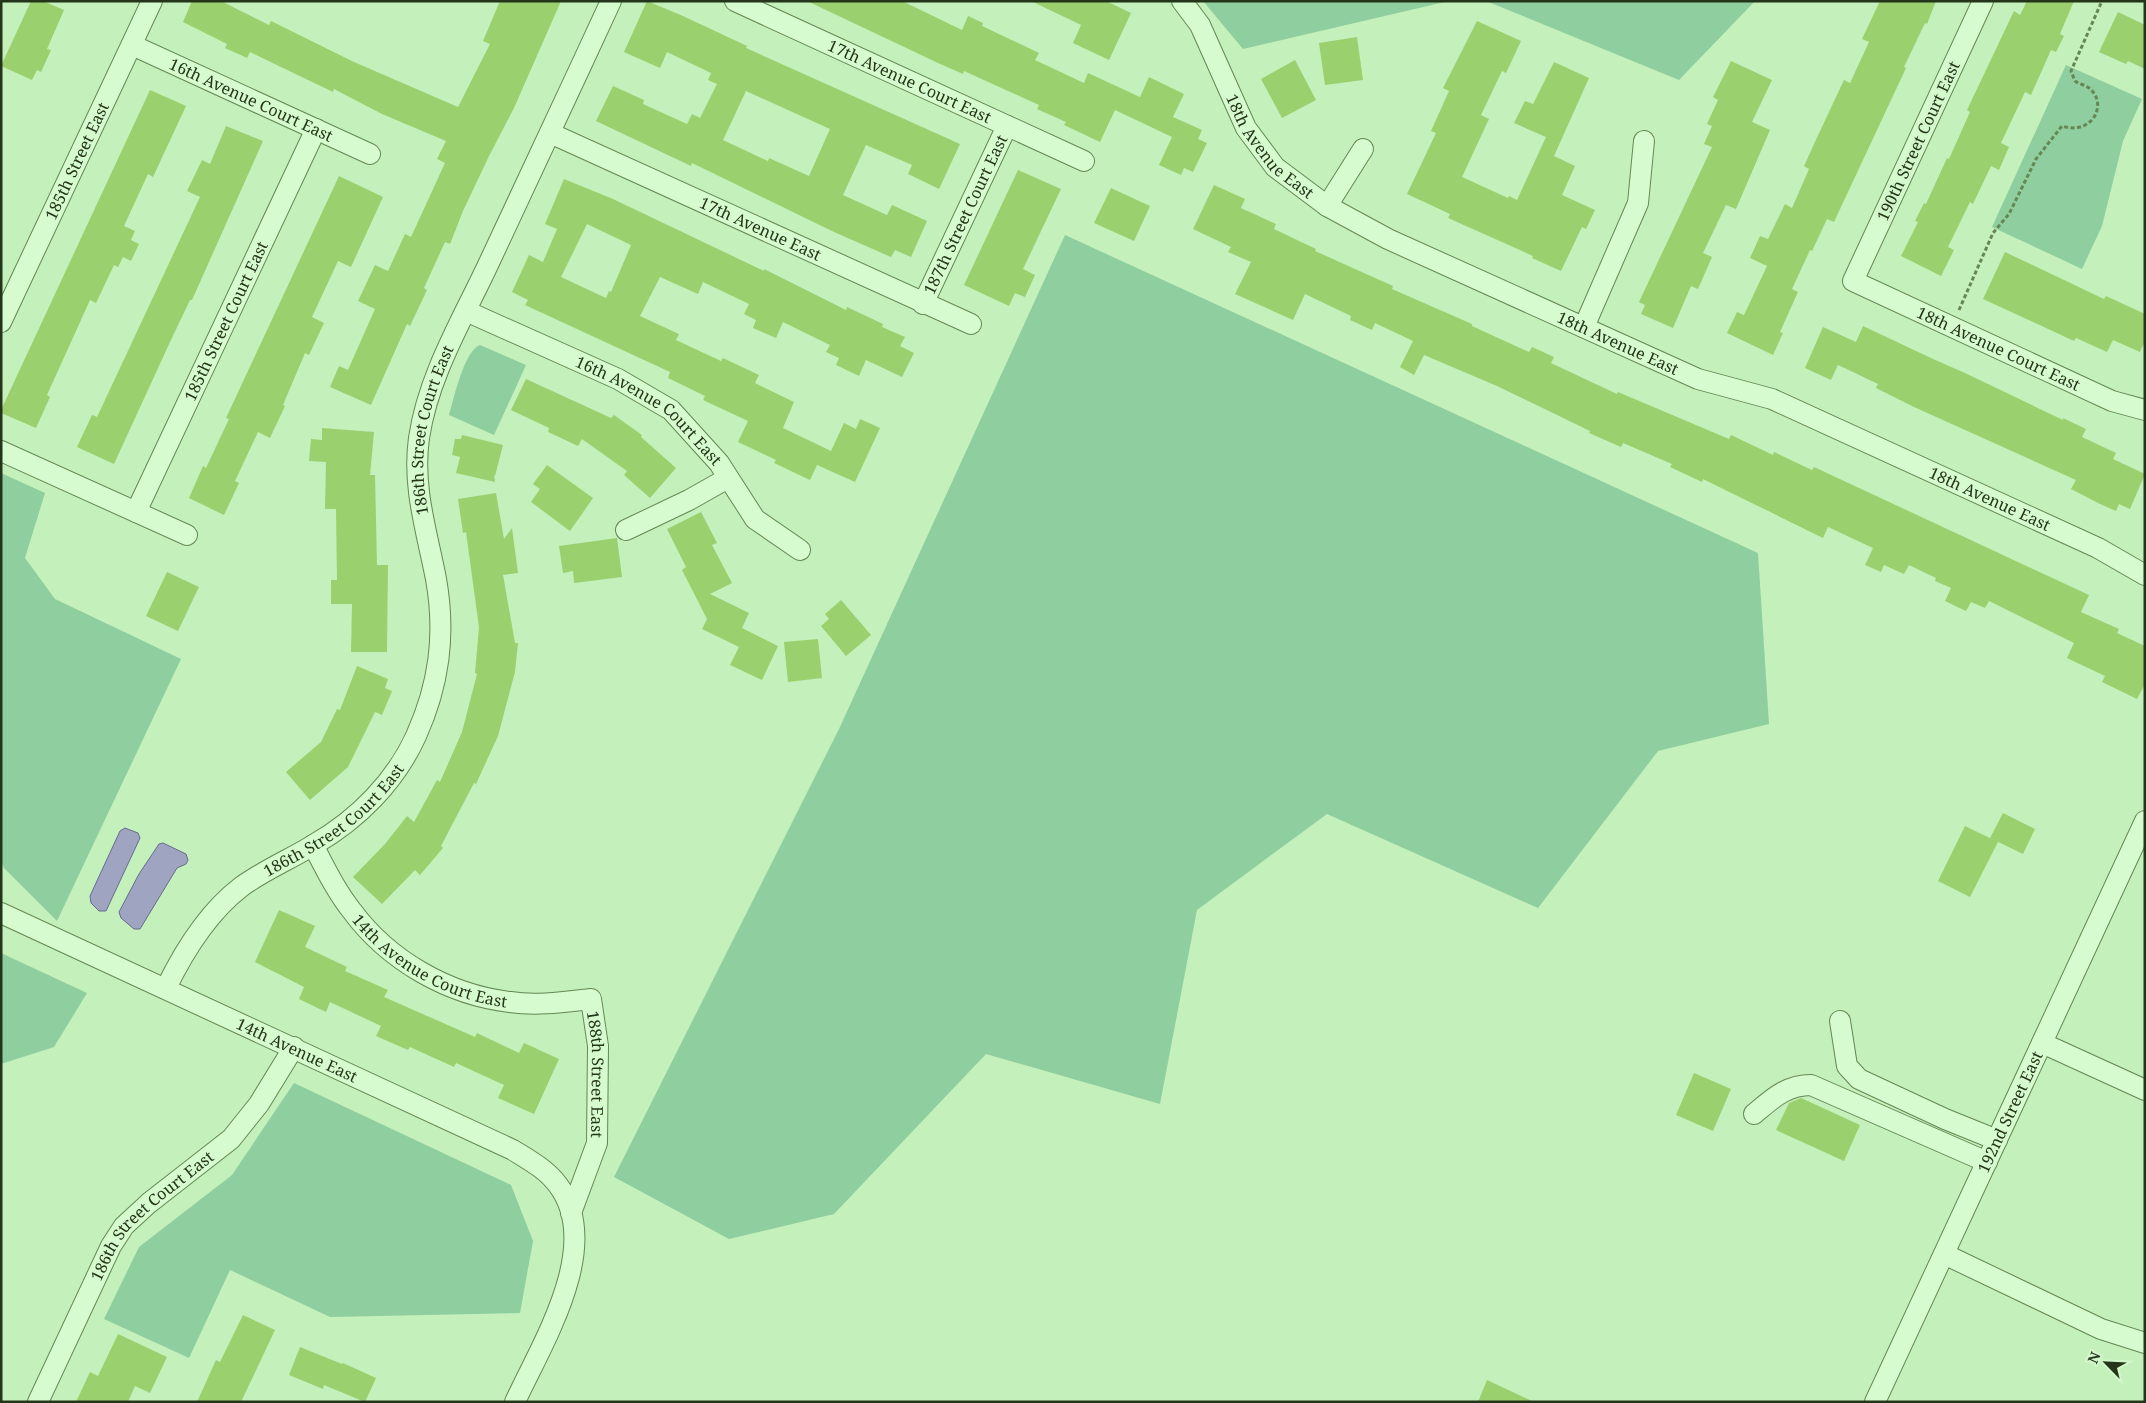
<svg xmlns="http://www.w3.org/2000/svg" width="2146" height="1403" viewBox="0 0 2146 1403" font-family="'Noto Serif',serif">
<rect width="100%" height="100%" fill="#c4f0bb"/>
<path fill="#8fce9e" d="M1203 1H1449L1243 49Z
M1486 1H1755L1679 80Z
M2066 65 2142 99 2123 141 2102 226 2082 269 1992 227Z
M1065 235 1758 553 1769 724 1658 751 1538 908 1327 814 1197 910 1160 1104 986 1054 834 1214 729 1239 614 1177 839 729Z
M480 345 526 365 494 435 449 415C454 398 464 351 480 345Z
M1 473 45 493 25 558 55 599 181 659 57 921 4 868 1 860Z
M1 953 87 993 54 1047 1 1064Z
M294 1083 511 1185 533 1241 520 1313 330 1317 230 1270 189 1358 104 1319 139 1247 232 1175Z"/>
<path fill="#9fa5c0" stroke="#676b8e" d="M125 828 138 833 140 838 106 911H99L91 903 90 896 120 831Z
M163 843 186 854 188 860 186 864 177 868 140 929H134L121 918 119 912 139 874 159 844Z"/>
<path fill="#9bd06e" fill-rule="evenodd" d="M31 1H43L64 10 47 49 51 50 41 72 37 70 32 80 1 66Z
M192 1H221L269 25 271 21 354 62 458 107 490 44 483 41 500 1H561L514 108 489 156 463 211 450 244 445 242 424 288 427 290 410 326 407 324 371 405 330 387 339 366 348 370 375 309 358 301 375 265 388 271 405 234 411 237 445 163 437 159 446 141 382 114 334 89 333 92 250 52 247 58 225 48 227 44 183 22Z
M647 1 683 16 747 46 746 48 960 144 939 189 908 174 912 165 866 145 843 195 887 215 892 205 927 221 911 257 895 250 891 257 834 232 692 163 691 166 596 121 613 86 644 100 643 104 687 124 692 114 700 118 717 84 708 80 711 73 667 52 660 68 624 52ZM746 91 830 129 809 176 769 158 768 161 723 140Z
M807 1H902L962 30 968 16 983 23 982 26 1039 53 1035 60 1084 83 1088 73 1140 97 1149 77 1184 94 1173 117 1202 130 1198 139 1207 143 1193 172 1184 168 1181 175 1159 165 1172 137 1115 110 1100 142 1064 125 1066 122 1037 109 1039 105 964 71 963 74 938 63Z
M1031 1H1106L1131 13 1109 60 1073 43 1081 25Z
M1880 1H1936L1927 24 1925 23 1904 67 1906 68 1834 222 1827 219 1812 251 1810 250 1792 289 1798 292 1780 332 1783 333 1773 355 1727 333 1737 312 1744 315 1767 266 1750 258 1760 236 1768 239 1785 204 1792 208 1809 169 1804 166 1814 144 1844 80 1850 83 1869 42 1862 39Z
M2027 1H2074L2060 34 2064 36 2056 52 2051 50 2031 95 2025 92 2001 143 2009 147 1999 170 1991 166 1973 204 1970 202 1948 247 1954 250 1941 276 1901 256 1918 222 1915 221 1924 203 1926 204 1947 158 1949 159 1970 112 1967 110 2014 11 2020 15Z
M2118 12 2145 25V69L2128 61 2126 64 2099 52Z
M1477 21 1521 41 1506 73 1502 71 1481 115 1489 119 1462 177 1508 198 1509 196 1517 200 1546 137 1514 123 1525 101 1533 104 1554 62 1589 78 1554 156 1575 166 1562 195 1595 210 1586 229 1582 227 1561 271 1532 258 1533 256 1448 218 1450 214 1407 194 1436 133 1431 131 1449 91 1443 88Z
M1357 37 1363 80 1325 85 1319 43Z
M1295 60 1316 100 1282 118 1261 79Z
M1731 61 1772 80 1752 122 1770 130 1736 209 1726 205 1703 253 1712 257 1698 289 1691 286 1673 328 1641 314 1645 305 1639 302 1712 147 1704 144 1712 126 1707 124 1718 100 1713 97Z
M150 90 186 106 153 177 148 174 124 226 135 231 131 240 139 244 131 261 123 257 118 267 114 265 96 303 90 300 47 395 50 397 36 428 1 413V410Z
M226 126 263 141 192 300H190L170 342 114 464 77 447 92 415 97 417 200 197 187 191 202 160 210 164Z
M1018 170 1061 189 1023 269 1035 275 1025 297 1015 293 1009 306 964 285Z
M339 176 383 197 351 267 338 261 312 317 324 323 309 355 305 353 283 405 285 406 270 438 258 432 235 481 239 483 224 515 189 498 203 466 206 468 229 419 226 418Z
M564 179 613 199 764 271V269L846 310 847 307 883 324 882 327 905 337 900 346 914 353 902 377 866 360 859 376 836 365 839 358 826 352 830 345 783 322 776 338 753 328 756 320 744 314 749 304 703 282 698 294 660 277 640 316 679 334 676 340 721 361 723 358 759 375 755 383 794 402 783 428 831 451 844 423 856 429 860 419 880 428 855 482 817 465 810 480 774 463 776 460 738 442 748 421 703 400 705 396 668 378 670 372 525 305 528 300 512 292 529 255 543 262 557 229 545 224ZM587 224 631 245 611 292 609 291 606 298 561 277Z
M1214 185 1245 199 1241 208 1276 224 1274 229 1316 249 1315 251 1393 286 1392 289 1472 324V326L1529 352 1532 347 1554 357 1551 363 1617 394 1618 392 1729 439 1731 435 1773 455 1774 452 1812 470 1814 467 2089 595 2081 612 2119 629 2117 633 2145 646V684L2137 699 2102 682 2105 676 2067 658 2074 643 1989 601 1985 608 1971 602 1966 611 1945 601 1951 588 1935 581 1936 578 1909 565 1904 574 1884 565 1881 572 1865 565 1873 548 1828 527 1823 538 1703 479 1702 482 1670 467 1672 464 1623 443 1621 447 1589 433 1590 431 1497 386 1424 355 1414 375 1400 367 1413 341 1375 323 1372 330 1350 320 1351 316 1305 294 1293 320 1235 294 1251 262 1228 252 1231 247 1193 229Z
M1111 188 1150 206 1134 241 1094 223Z
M2005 252 2104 299 2106 296 2145 314V341L2140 352 2113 340 2107 352 2076 338 2074 341 1983 299Z
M1863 326 1933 359 1965 373 2063 420V418L2086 429 2082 437 2116 453 2113 459 2145 474 2130 509 2119 504 2116 511 2100 504 2071 489 2076 480 1914 407 1876 388 1878 384 1838 365 1831 380 1805 368 1823 327 1856 342Z
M526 379 611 418 614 415 642 435 641 437 676 468 650 498 624 475 627 471 582 439 578 446 548 432 549 428 511 410Z
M322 428 374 432 370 475H375L377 565H388L387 652H351L352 604H331V580H337L336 509H325L326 462 309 461 311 439 322 440Z
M462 435 503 445 495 476 494 475 495 482 456 473 460 457 452 455 455 439H461Z
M547 465 593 498 570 531 531 502 540 489 533 484Z
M496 493 504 539 512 528 518 573 503 575 515 643H518L515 672 498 736 476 784 474 783 441 846 443 848 420 875 415 870 382 904 353 877 385 844 407 816 414 822 437 780 440 782 462 732 477 674 475 673 479 627 466 532 463 533 458 499Z
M701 512 717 543 712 545 732 583 710 594 749 613 742 628 778 646 762 680 730 665 739 647 702 629 707 619 682 570 686 567 667 529Z
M617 538 622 577 574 583 573 571 563 573 559 546Z
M167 572 199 587 178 631 146 616Z
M841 600 871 635 846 656 821 626 829 619 825 614Z
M818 639 822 678 788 682 784 642Z
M357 666 388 679 385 688 392 691 382 715 375 712 348 767 310 800 286 772 321 742 337 709 340 710Z
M2003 813 2035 829 2023 854 1990 838Z
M1965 826 1998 842 1970 897 1938 881Z
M279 910 315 926 305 947 347 967 345 971 388 990 384 997 475 1037 477 1033 519 1053 524 1043 559 1059 534 1114 498 1098 504 1085 456 1063 454 1067 410 1047 408 1050 376 1036 381 1026 330 1002 326 1012 299 999 304 987 255 962Z
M1694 1073 1731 1089 1713 1131 1676 1115Z
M1801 1098 1860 1125 1844 1161 1776 1130 1789 1103Z
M243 1315 275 1330 241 1402H197L216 1360 220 1362Z
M118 1334 167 1357 150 1393 135 1386 128 1402H76L90 1372 98 1376Z
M300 1347 342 1364 343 1363 376 1378 365 1402 324 1385 323 1389 289 1375Z
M1487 1380 1534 1402H1478Z"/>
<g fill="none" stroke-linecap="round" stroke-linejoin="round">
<defs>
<g id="minor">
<path id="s1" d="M735 1 1084 161"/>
<path id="s2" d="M1182 1 1200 25 1246 128 1275 167 1327 206 1388 239 1698 379 1772 399 2098 548 2145 575"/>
<path id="s3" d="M1983 1 1853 281 2112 401 2145 410"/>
<path id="s4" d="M132 45 370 154"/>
<path id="s5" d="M550 133 971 324"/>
<path d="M1327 206 1363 149"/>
<path id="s6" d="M923 304 1007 126"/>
<path id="s7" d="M466 311 618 379 671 410 719 463 755 519 800 550"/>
<path id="s8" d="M1 322 152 1"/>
<path d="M1584 327 1638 203 1644 141"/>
<path d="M1 451 187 535"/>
<path id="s9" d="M136 512 316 129"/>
<path d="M626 530 689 500 728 478"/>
<path id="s10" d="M313 845C325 868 336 891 352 911 389 961 449 995 510 1002 537 1006 564 1002 591 999L598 1046 597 1143 571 1213"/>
<path id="s11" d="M1 913 513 1150C529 1160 546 1169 558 1185 604 1246 542 1343 515 1402"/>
<path id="s12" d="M166 988C184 951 207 913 241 887 264 870 291 859 315 844 358 819 395 782 416 736 439 685 446 635 436 579 427 532 412 487 419 438 428 377 461 322 487 267 528 179 570 90 611 1"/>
<path d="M1840 1021 1847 1066 1859 1079 1945 1119 1997 1140"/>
<path d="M2042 1043 2145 1090"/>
<path d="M1754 1114C1772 1099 1786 1085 1811 1085L1987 1162"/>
<path d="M1944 1254 2101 1329 2145 1343"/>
<path id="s13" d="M38 1402 111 1246 124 1226 149 1203 231 1139 259 1104 294 1047"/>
<path id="s14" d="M1875 1402 2145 821"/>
</g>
</defs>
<use href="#minor" stroke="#658754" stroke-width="22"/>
<path stroke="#658754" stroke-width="3" stroke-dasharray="4 2.5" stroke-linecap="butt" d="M1959 310 1993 233 2009 214 2036 159 2062 126C2092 136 2109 104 2089 88 2085 85 2079 84 2075 81L2071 71 2102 1"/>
<use href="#minor" stroke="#d5fbce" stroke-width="20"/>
</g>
<g text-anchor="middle" stroke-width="5" stroke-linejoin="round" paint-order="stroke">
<g font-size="16" fill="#25351a" stroke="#d2f7cb">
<text dy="6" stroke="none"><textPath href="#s1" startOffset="192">17th Avenue Court East</textPath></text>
<text dy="6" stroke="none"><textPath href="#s4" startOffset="131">16th Avenue Court East</textPath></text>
<text transform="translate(1918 141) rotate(-65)" y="6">190th Street Court East</text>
<text dy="6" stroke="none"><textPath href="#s2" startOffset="172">18th Avenue East</textPath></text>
<text dy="6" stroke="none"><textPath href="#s8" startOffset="178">185th Street East</textPath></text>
<text dy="6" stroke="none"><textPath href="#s6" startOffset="99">187th Street Court East</textPath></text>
<text dy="6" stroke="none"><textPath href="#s5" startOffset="231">17th Avenue East</textPath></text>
<text dy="6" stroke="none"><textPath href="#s9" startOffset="211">185th Street Court East</textPath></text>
<text dy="6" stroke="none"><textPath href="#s2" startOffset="578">18th Avenue East</textPath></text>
<text dy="6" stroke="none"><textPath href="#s3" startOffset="469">18th Avenue Court East</textPath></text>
<text dy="6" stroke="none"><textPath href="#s7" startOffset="210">16th Avenue Court East</textPath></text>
<text dy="6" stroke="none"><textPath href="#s12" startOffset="676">186th Street Court East</textPath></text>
<text dy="6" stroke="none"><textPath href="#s2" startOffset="982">18th Avenue East</textPath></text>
<text dy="6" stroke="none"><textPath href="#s12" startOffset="242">186th Street Court East</textPath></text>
<text dy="6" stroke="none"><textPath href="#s10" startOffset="172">14th Avenue Court East</textPath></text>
<text dy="6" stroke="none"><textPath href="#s11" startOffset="326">14th Avenue East</textPath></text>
<text dy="6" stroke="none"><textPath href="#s10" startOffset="421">188th Street East</textPath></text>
<text dy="6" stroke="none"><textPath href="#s14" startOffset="320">192nd Street East</textPath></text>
<text dy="6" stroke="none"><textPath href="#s13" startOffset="222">186th Street Court East</textPath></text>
</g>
</g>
<rect width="2146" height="1403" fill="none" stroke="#25351a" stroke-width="5"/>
<g transform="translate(2106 1363) rotate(294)" stroke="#d2f7cb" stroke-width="4" paint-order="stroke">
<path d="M0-4L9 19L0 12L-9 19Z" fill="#25351a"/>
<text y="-8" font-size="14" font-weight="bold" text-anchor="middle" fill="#25351a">N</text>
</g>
</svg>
